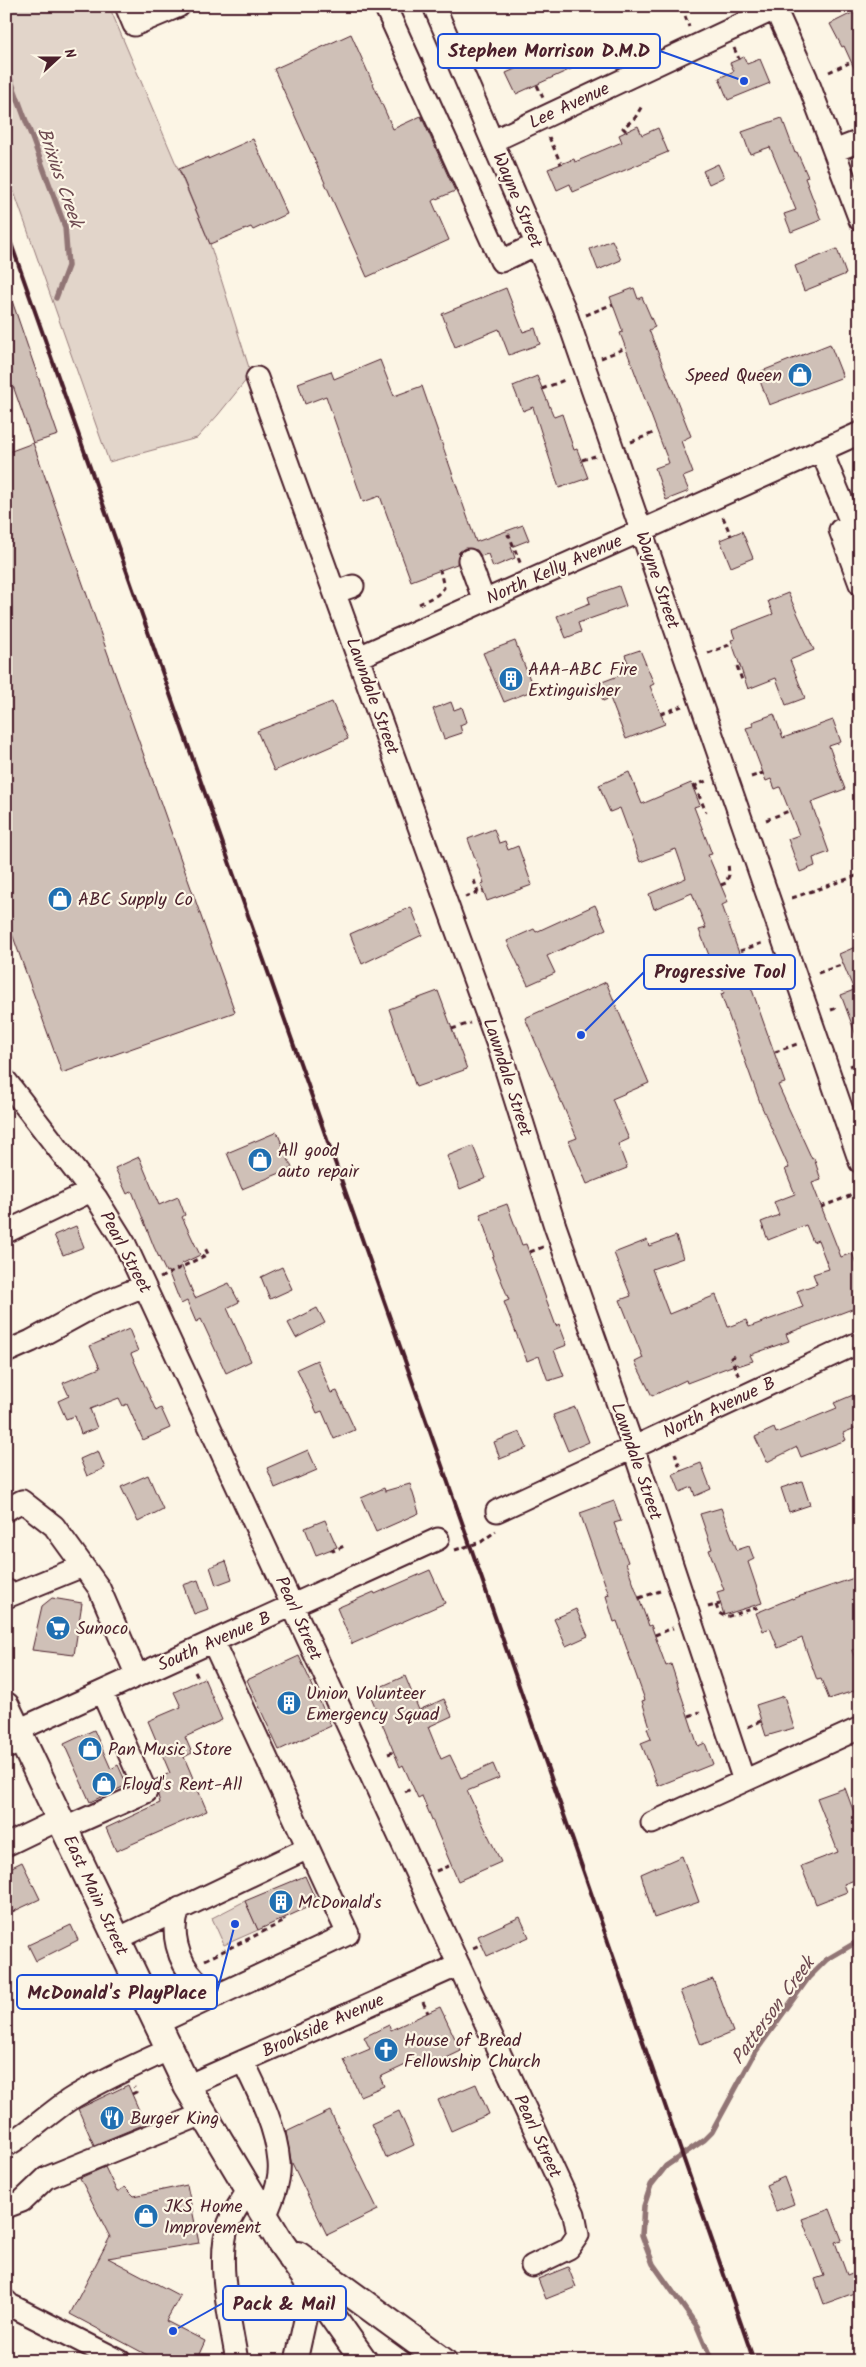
<svg xmlns="http://www.w3.org/2000/svg" width="866" height="2367" viewBox="0 0 866 2367" font-family="Kalam,sans-serif">
<rect width="100%" height="100%" fill="#fcf5e5"/>
<filter id="ink" filterUnits="userSpaceOnUse"><feTurbulence type="fractalNoise" baseFrequency=".02" numOctaves="2"/><feDisplacementMap in="SourceGraphic" scale="10" xChannelSelector="R" yChannelSelector="G"/><feConvolveMatrix kernelMatrix="1 2 1 2 8 2 1 2 1" color-interpolation-filters="sRGB"/></filter>
<g filter="url(#ink)">
<path fill="#e2d5ca" stroke="#967a7a" d="M6 6H109L210 244 251 374 218 415 197 438 109 462 6 169Z
M245 1901 258 1930 224 1945 212 1918Z"/>
<g fill="none" stroke-linecap="round" stroke-linejoin="round">
<path stroke="#917474" stroke-width="5.5" d="M6 67 65 227 68 266 56 298
M712 2361 697 2326 653 2264 642 2235 644 2206 651 2185 666 2166 704 2140 712 2132 756 2051 809 1977 826 1960 860 1940"/>
</g>
<path fill="#cfc0b7" stroke="#4a1f2b" d="M860 9V81L844 46 842 47 830 24Z
M351 34 393 129 421 116 455 191 432 201 449 240 367 277 274 69Z
M572 44 582 64 516 94 506 73Z
M744 57 747 64 760 59 770 83 728 100 719 78 734 71 730 63Z
M782 118 795 153 797 152 808 177 805 178 821 220 791 232 784 214 796 210 770 147 750 154 742 132Z
M638 126 642 135 658 128 668 152 573 192 570 184 557 190 548 169 574 159 575 162 622 142 619 135Z
M253 139 287 214 253 230 251 227 210 244 179 169 208 157V159Z
M718 164 724 177 709 184 703 171Z
M612 240 621 260 598 270 590 249Z
M837 249 846 274 804 291 795 266Z
M506 288 523 332 535 328 540 344 509 355 499 329 455 347 442 314Z
M634 288 638 299 642 297 655 327 649 330 691 436 681 441 693 473 683 477 689 491 666 500 655 468 669 463 620 333 623 332 610 297Z
M9 292 58 435 33 443 6 366V293Z
M830 344 843 377 769 405 757 373Z
M380 360 394 396 422 386 476 542 523 525 529 540 511 547 515 558 493 567 488 554 481 556 477 550 465 548 459 552 457 564 411 581 380 496 363 502 326 396 305 404 298 383 331 371 334 379Z
M537 376 554 417 562 414 574 450 577 449 588 478 559 488 533 407 523 411 513 386Z
M33 443 235 1012 62 1073 6 917V453Z
M742 531 753 558 731 567 720 540Z
M619 586 626 606 578 623 581 632 566 638 557 616 590 603 588 597Z
M788 593 814 650 790 660 805 698 786 705 776 678 748 689 731 640 735 639 732 630 773 614 768 601Z
M515 641 534 690 504 702 483 653Z
M640 650 654 684 650 686 665 724 626 739 610 698 603 701 597 684 631 671 625 655Z
M332 702 348 739 274 771 257 731Z
M451 702 454 710 462 707 467 722 460 725 462 733 444 739 433 709Z
M774 714 783 738 833 720 841 742 829 746 845 789 811 802 829 852 813 858 815 866 800 872 788 839 799 835 780 787 775 789 771 779 766 781 746 728 753 726 752 722Z
M629 772 642 804 691 783 700 805 694 807 712 854 708 855 728 902 722 905 785 1083 778 1085 812 1159 814 1158 821 1180 812 1183 841 1257 852 1253 860 1273V1306L786 1334 789 1341 750 1355 753 1361 738 1366 737 1364 687 1383 686 1380 652 1396 635 1362 643 1358 620 1300 631 1296 614 1253 647 1240 649 1246 676 1236 683 1258 652 1269 669 1314 716 1295 728 1327 746 1320 749 1327 803 1307 797 1291 817 1284 813 1274 829 1269 818 1240 813 1242 806 1225 768 1240 761 1222 779 1215 774 1202 795 1194 785 1169 789 1168 761 1105 721 994 724 993 699 930 706 928 692 893 654 909 649 894 686 878 676 849 640 862 620 808 610 812 606 803 599 785Z
M494 829 499 843 505 841 508 850 518 846 532 885 487 901 481 884 484 883 468 839Z
M595 905 606 929 547 956 555 973 528 985 507 941 534 929 536 932Z
M411 907 422 935 362 964 350 934Z
M860 945V1038H857L841 995 854 990 839 954Z
M606 982 649 1083 612 1099 629 1139 618 1144 627 1168 587 1184 569 1141 577 1138 525 1018Z
M438 991 467 1069 416 1087 389 1009Z
M277 1132 292 1168 242 1189 227 1153Z
M473 1146 486 1178 460 1189 447 1156Z
M139 1157 159 1205 178 1197 185 1215 182 1217 200 1255 181 1264 195 1298 229 1283 239 1302 227 1308 251 1361 226 1373 201 1319 196 1322 187 1301 181 1304 168 1271 166 1272 154 1247 132 1191 127 1194 115 1168Z
M507 1204 522 1245 526 1244 556 1326 559 1324 567 1345 554 1350 564 1376 548 1381 539 1356 527 1361 504 1302 509 1300 492 1257 494 1256 480 1214Z
M76 1226 84 1247 63 1255 54 1235Z
M282 1267 292 1289 270 1299 261 1277Z
M317 1308 325 1323 296 1338 288 1323Z
M129 1329 138 1351 131 1354 156 1411 161 1408 170 1428 143 1440 127 1404 123 1406 119 1398 90 1409 97 1428 81 1434 75 1416 66 1419 58 1401 69 1396 63 1383 100 1368 90 1346Z
M317 1360 331 1393 337 1391 355 1430 334 1439 322 1411 317 1413 297 1369Z
M853 1395 860 1410V1426L843 1433 846 1440 801 1457 797 1447 767 1462 755 1437 774 1428 776 1433 837 1408 834 1403Z
M575 1407 589 1442 568 1451 553 1415Z
M520 1432 527 1448 500 1459 494 1442Z
M308 1450 317 1470 275 1488 267 1468Z
M98 1451 105 1468 87 1476 80 1459Z
M701 1463 711 1489 695 1496 692 1487 680 1492 673 1474Z
M148 1475 163 1509 138 1522 121 1487Z
M802 1481 810 1505 789 1512 781 1488Z
M410 1484 419 1513 376 1532 361 1498 384 1488 385 1491Z
M614 1501 621 1521 614 1523 628 1562 626 1563 649 1626 651 1625 666 1666 671 1664 698 1746 705 1743 713 1764 658 1786 641 1743 651 1739 647 1728 650 1727 642 1701 645 1700 617 1621 614 1622 606 1596 609 1595 580 1513Z
M721 1508 737 1550 749 1546 754 1559 748 1562 762 1603 724 1615 717 1592 724 1590 709 1550 712 1549 700 1514Z
M325 1520 337 1547 316 1555 305 1528Z
M226 1561 232 1579 216 1585 210 1567Z
M430 1570 445 1603 352 1644 337 1608 374 1592 375 1594Z
M860 1576V1629L854 1630 860 1647 852 1650 860 1672V1689L829 1699 821 1679 817 1680 802 1638 778 1648 770 1628 763 1631 756 1613 792 1598V1599Z
M198 1580 208 1609 194 1614 183 1585Z
M52 1598 82 1603 74 1655 32 1650 42 1606Z
M576 1609 588 1636 566 1646 554 1619Z
M299 1656 331 1726 279 1750 247 1680Z
M405 1676 419 1710 444 1699 452 1716 428 1727 441 1759 450 1755 461 1778 493 1764 499 1778 467 1791 501 1862 458 1881 422 1796 418 1798 403 1765 400 1767 369 1692Z
M204 1678 222 1720 185 1737 192 1753 184 1757 207 1811 116 1851 106 1828 160 1803 154 1780 170 1773 148 1721 181 1707 174 1692Z
M784 1696 794 1728 766 1736 756 1705Z
M94 1730 111 1769 118 1765 127 1785 90 1802 64 1744Z
M845 1788 860 1829V1878L844 1884 847 1892 816 1904 801 1866 838 1852 817 1798Z
M682 1856 699 1902 654 1918 641 1874Z
M22 1862 40 1899 6 1915V1870Z
M305 1876 317 1903 258 1930 245 1901Z
M520 1917 529 1937 487 1956 478 1936Z
M71 1925 78 1940 36 1961 28 1945Z
M713 1979 733 2032 701 2045 680 1991Z
M440 2007 461 2051 434 2064 429 2054 380 2077 384 2086 360 2096 344 2060 370 2049 364 2037 389 2025 391 2030Z
M476 2084 489 2114 451 2131 438 2100Z
M128 2085 145 2124 94 2145 78 2109Z
M330 2111 378 2210 327 2235 291 2161 286 2132Z
M399 2111 414 2145 386 2158 371 2124Z
M105 2167 117 2192 125 2187 134 2196 187 2185 199 2243 108 2258 180 2296 166 2321 205 2341 196 2361H146L149 2356 70 2314 110 2237 80 2178Z
M784 2177 794 2204 776 2211 766 2185Z
M830 2209 842 2240 835 2242 847 2275 860 2270V2288L853 2290 854 2293 824 2304 815 2279 824 2276 802 2219Z
M568 2267 576 2287 546 2299 538 2279Z"/>
<g fill="none" stroke-linecap="round" stroke-linejoin="round">
<defs>
<path id="minor" d="M126 6 134 25 179 6
M385 6 501 261 537 244
M434 6 564 308 860 1162
M774 6 806 77 860 220
M493 141 781 6
M834 151 860 141
M257 378 500 1051 555 1226 633 1447 744 1781
M821 450 852 525
M860 522 840 530 860 584
M469 560 484 601
M336 592 353 586
M359 657 860 433
M6 1081 97 1199 125 1244 574 2214 578 2235 569 2248 532 2266
M6 1232 91 1191
M6 1352 31 1341 95 1306 144 1286
M6 1510 22 1501 54 1526 99 1588 137 1676
M497 1511 860 1342
M6 1590 9 1596 83 1566
M18 1730 438 1539
M6 1748 23 1741
M652 1823 860 1728
M65 1828 146 1792 102 1692
M6 1845 60 1819
M180 1908C169 1930 178 1962 195 1979 201 1986 210 1990 218 1995
M117 1939 308 1848
M158 2023 348 1934 213 1642
M243 2061C258 2092 276 2126 279 2162 281 2180 272 2201 265 2217
M187 2086 459 1965
M6 2146C29 2133 47 2115 69 2100 101 2080 136 2065 170 2049
M6 2207 22 2201 46 2178 203 2114
M6 2301 10 2305 120 2361
M237 2361C231 2324 215 2258 229 2223 233 2212 242 2201 248 2190
M296 2361 312 2288"/>
<path id="major" d="M6 1706 187 2086 281 2243 364 2361
M298 2255 443 2361"/>
</defs>
<use href="#minor" stroke="#4a1f2b" stroke-width="25"/>
<use href="#major" stroke="#4a1f2b" stroke-width="30"/>
<path stroke="#4a1f2b" stroke-width="3" stroke-dasharray="5 4" stroke-linecap="butt" d="M685 16 689 27
M734 48 739 59
M829 72 849 63
M537 85 543 98
M626 131 623 128 635 118 643 104
M549 137 561 164
M586 315 613 304
M601 358 626 348
M542 389 567 379
M631 442 656 432
M582 460 595 456
M723 517 731 536
M507 536 509 535 521 565
M419 604 437 595 444 588 440 570
M708 653 732 644
M737 666 742 680 745 679
M661 714 682 706
M751 777 763 773
M695 786 706 812
M693 787 708 780
M766 820 789 811
M474 880 478 893
M721 885 726 883 729 875 728 862
M465 897 484 891
M792 898 859 875 860 872
M740 951 765 942
M818 973 844 964
M831 1010 837 1008
M452 1029 470 1023
M775 1052 800 1043
M850 1066 856 1064
M821 1207 860 1192
M530 1252 543 1247
M160 1278 208 1254 204 1246
M859 1306 860 1308
M734 1356 731 1358 739 1377
M675 1453 681 1471
M331 1549 333 1551 344 1546
M455 1550 481 1542 496 1531
M639 1598 660 1591
M716 1605 719 1613 726 1617 759 1607
M708 1607 720 1604
M655 1635 673 1628
M195 1672 199 1680
M689 1716 700 1712
M748 1727 761 1721
M388 1754 394 1752
M405 1792 413 1788
M436 1871 451 1865
M473 1948 482 1944
M205 1960 285 1921 284 1919
M423 2002 428 2013
M132 2094 136 2092 134 2087"/>
<use href="#minor" stroke="#fcf5e5" stroke-width="21"/>
<use href="#major" stroke="#fcf5e5" stroke-width="26"/>
<path stroke="#4a1f2b" stroke-width="4" d="M6 229 470 1545 754 2361"/>
</g>
</g>
<defs>
<symbol id="shop-disc" viewBox="-11 -11 22 22"><circle r="9.5" fill="#1f6fb2" stroke="#fcf5e5"/><path d="M-5-2.5h2.3a2.7 3.5 0 0 1 5.4 0H5L5.5 6h-11ZM-1.5-2.5h3a1.5 2.3 0 0 0-3 0Z" fill="#fff"/></symbol>
<symbol id="building-disc" viewBox="-11 -11 22 22"><circle r="9.5" fill="#1f6fb2" stroke="#fcf5e5"/><path d="M-4-6H4V6H1V3H-1V6H-4ZM-2.5-4.3h1.7v1.8h-1.7ZM.8-4.3h1.7v1.8H.8ZM-2.5-1h1.7V.8h-1.7ZM.8-1h1.7V.8H.8Z" fill="#fff"/></symbol>
<symbol id="supermarket-disc" viewBox="-11 -11 22 22"><circle r="9.5" fill="#1f6fb2" stroke="#fcf5e5"/><path d="M-6-5.5h2.5l.6 2H6L4.5 2H-2.5L-4.4-4H-6ZM-1.5 3.2a1.3 1.3 0 1 0 .1 0ZM3 3.2a1.3 1.3 0 1 0 .1 0Z" fill="#fff"/></symbol>
<symbol id="church-disc" viewBox="-11 -11 22 22"><circle r="9.5" fill="#1f6fb2" stroke="#fcf5e5"/><path d="M-1.2-6h2.4v3.5h3.3v2.4h-3.3V6h-2.4V-.1h-3.3v-2.4h3.3Z" fill="#fff"/></symbol>
<symbol id="restaurant-disc" viewBox="-11 -11 22 22"><circle r="9.5" fill="#1f6fb2" stroke="#fcf5e5"/><path d="M-5-6h1v4h1v-4h1v4h1v-4h1v5L-1.5 .5V6h-2V.5L-5-1ZM5-6V6H3V1.5H1.5Q1.5-4 5-6Z" fill="#fff"/></symbol>
</defs>
<g fill-rule="evenodd">
<use href="#shop-disc" x="786" y="361" width="28" height="28"/>
<use href="#building-disc" x="497" y="665" width="28" height="28"/>
<use href="#shop-disc" x="46" y="885" width="28" height="28"/>
<use href="#shop-disc" x="246" y="1146" width="28" height="28"/>
<use href="#supermarket-disc" x="44" y="1614" width="28" height="28"/>
<use href="#building-disc" x="275" y="1689" width="28" height="28"/>
<use href="#shop-disc" x="76" y="1735" width="28" height="28"/>
<use href="#shop-disc" x="90" y="1770" width="28" height="28"/>
<use href="#building-disc" x="267" y="1888" width="28" height="28"/>
<use href="#church-disc" x="372" y="2036" width="28" height="28"/>
<use href="#restaurant-disc" x="98" y="2104" width="28" height="28"/>
<use href="#shop-disc" x="132" y="2202" width="28" height="28"/>
</g>
<g text-anchor="middle" stroke-width="4.5" stroke-linejoin="round" paint-order="stroke">
<g font-size="18" fill="#4a1f2b" stroke="#fcf5e5">
<text transform="translate(569 105) rotate(-25)" y="6">Lee Avenue</text>
<text transform="translate(518 200) rotate(67)" y="6">Wayne Street</text>
<text transform="translate(554 569) rotate(-24)" y="6">North Kelly Avenue</text>
<text transform="translate(658 580) rotate(71)" y="6">Wayne Street</text>
<text transform="translate(373 696) rotate(70)" y="6">Lawndale Street</text>
<text transform="translate(508 1077) rotate(72)" y="6">Lawndale Street</text>
<text transform="translate(126 1252) rotate(62)" y="6">Pearl Street</text>
<text transform="translate(719 1407) rotate(-25)" y="6">North Avenue B</text>
<text transform="translate(637 1461) rotate(71)" y="6">Lawndale Street</text>
<text transform="translate(299 1618) rotate(66)" y="6">Pearl Street</text>
<text transform="translate(214 1641) rotate(-24)" y="6">South Avenue B</text>
<text transform="translate(96 1895) rotate(65)" y="6">East Main Street</text>
<text transform="translate(323 2025) rotate(-24)" y="6">Brookside Avenue</text>
<text transform="translate(538 2136) rotate(65)" y="6">Pearl Street</text>
</g>
<g font-size="18" fill="#4a1f2b" stroke="#fcf5e5" text-anchor="start">
<text x="782" y="381" text-anchor="end">Speed Queen</text>
<text x="528" y="675">AAA-ABC Fire<tspan x="528" dy="21">Extinguisher</tspan></text>
<text x="78" y="905">ABC Supply Co</text>
<text x="278" y="1156">All good<tspan x="278" dy="21">auto repair</tspan></text>
<text x="76" y="1634">Sunoco</text>
<text x="306" y="1699">Union Volunteer<tspan x="306" dy="21">Emergency Squad</tspan></text>
<text x="108" y="1755">Pan Music Store</text>
<text x="122" y="1790">Floyd's Rent-All</text>
<text x="298" y="1908">McDonald's</text>
<text x="404" y="2046">House of Bread<tspan x="404" dy="21">Fellowship Church</tspan></text>
<text x="130" y="2124">Burger King</text>
<text x="164" y="2212">JKS Home<tspan x="164" dy="21">Improvement</tspan></text>
</g>
<g font-size="19" font-style="italic" fill="#6d4950" stroke="#fcf5e5">
<text transform="translate(61 177) rotate(71)" y="7">Brixius Creek</text>
<text transform="translate(772 2010) rotate(-54)" y="7">Patterson Creek</text>
</g>
</g>
<path fill="none" stroke="#1d4ed8" stroke-width="2" d="M744 81L660 51M581 1035L644 972M235 1924L217 1992M173 2331L223 2303"/>
<g fill="#1d4ed8" stroke="#fcf5e5" stroke-width="2">
<circle cx="744" cy="81" r="5"/>
<circle cx="581" cy="1035" r="5"/>
<circle cx="235" cy="1924" r="5"/>
<circle cx="173" cy="2331" r="5"/>
</g>
<g fill="#fcf5e5" stroke="#1d4ed8" stroke-width="2">
<rect x="438" y="34" width="222" height="34" rx="5"/>
<rect x="644" y="955" width="151" height="34" rx="5"/>
<rect x="17" y="1975" width="200" height="34" rx="5"/>
<rect x="223" y="2286" width="123" height="34" rx="5"/>
</g>
<g font-size="19" text-anchor="middle" font-weight="bold" fill="#4a1f2b">
<text x="549" y="57">Stephen Morrison D.M.D</text>
<text x="720" y="978">Progressive Tool</text>
<text x="117" y="1999">McDonald's PlayPlace</text>
<text x="284" y="2310">Pack &amp; Mail</text>
</g>
<rect width="866" height="2367" fill="none" stroke="#fcf5e5" stroke-width="25"/>
<rect x="12" y="12" width="841" height="2342" fill="none" stroke="#4a1f2b" stroke-width="2" filter="url(#ink)"/>
<g transform="translate(58 58) rotate(69)" stroke="#fcf5e5" stroke-width="4" paint-order="stroke">
<path d="M0-4L9 19L0 12L-9 19Z" fill="#4a1f2b"/>
<text y="-8" font-size="14" font-weight="bold" text-anchor="middle" fill="#4a1f2b">N</text>
</g>
</svg>
